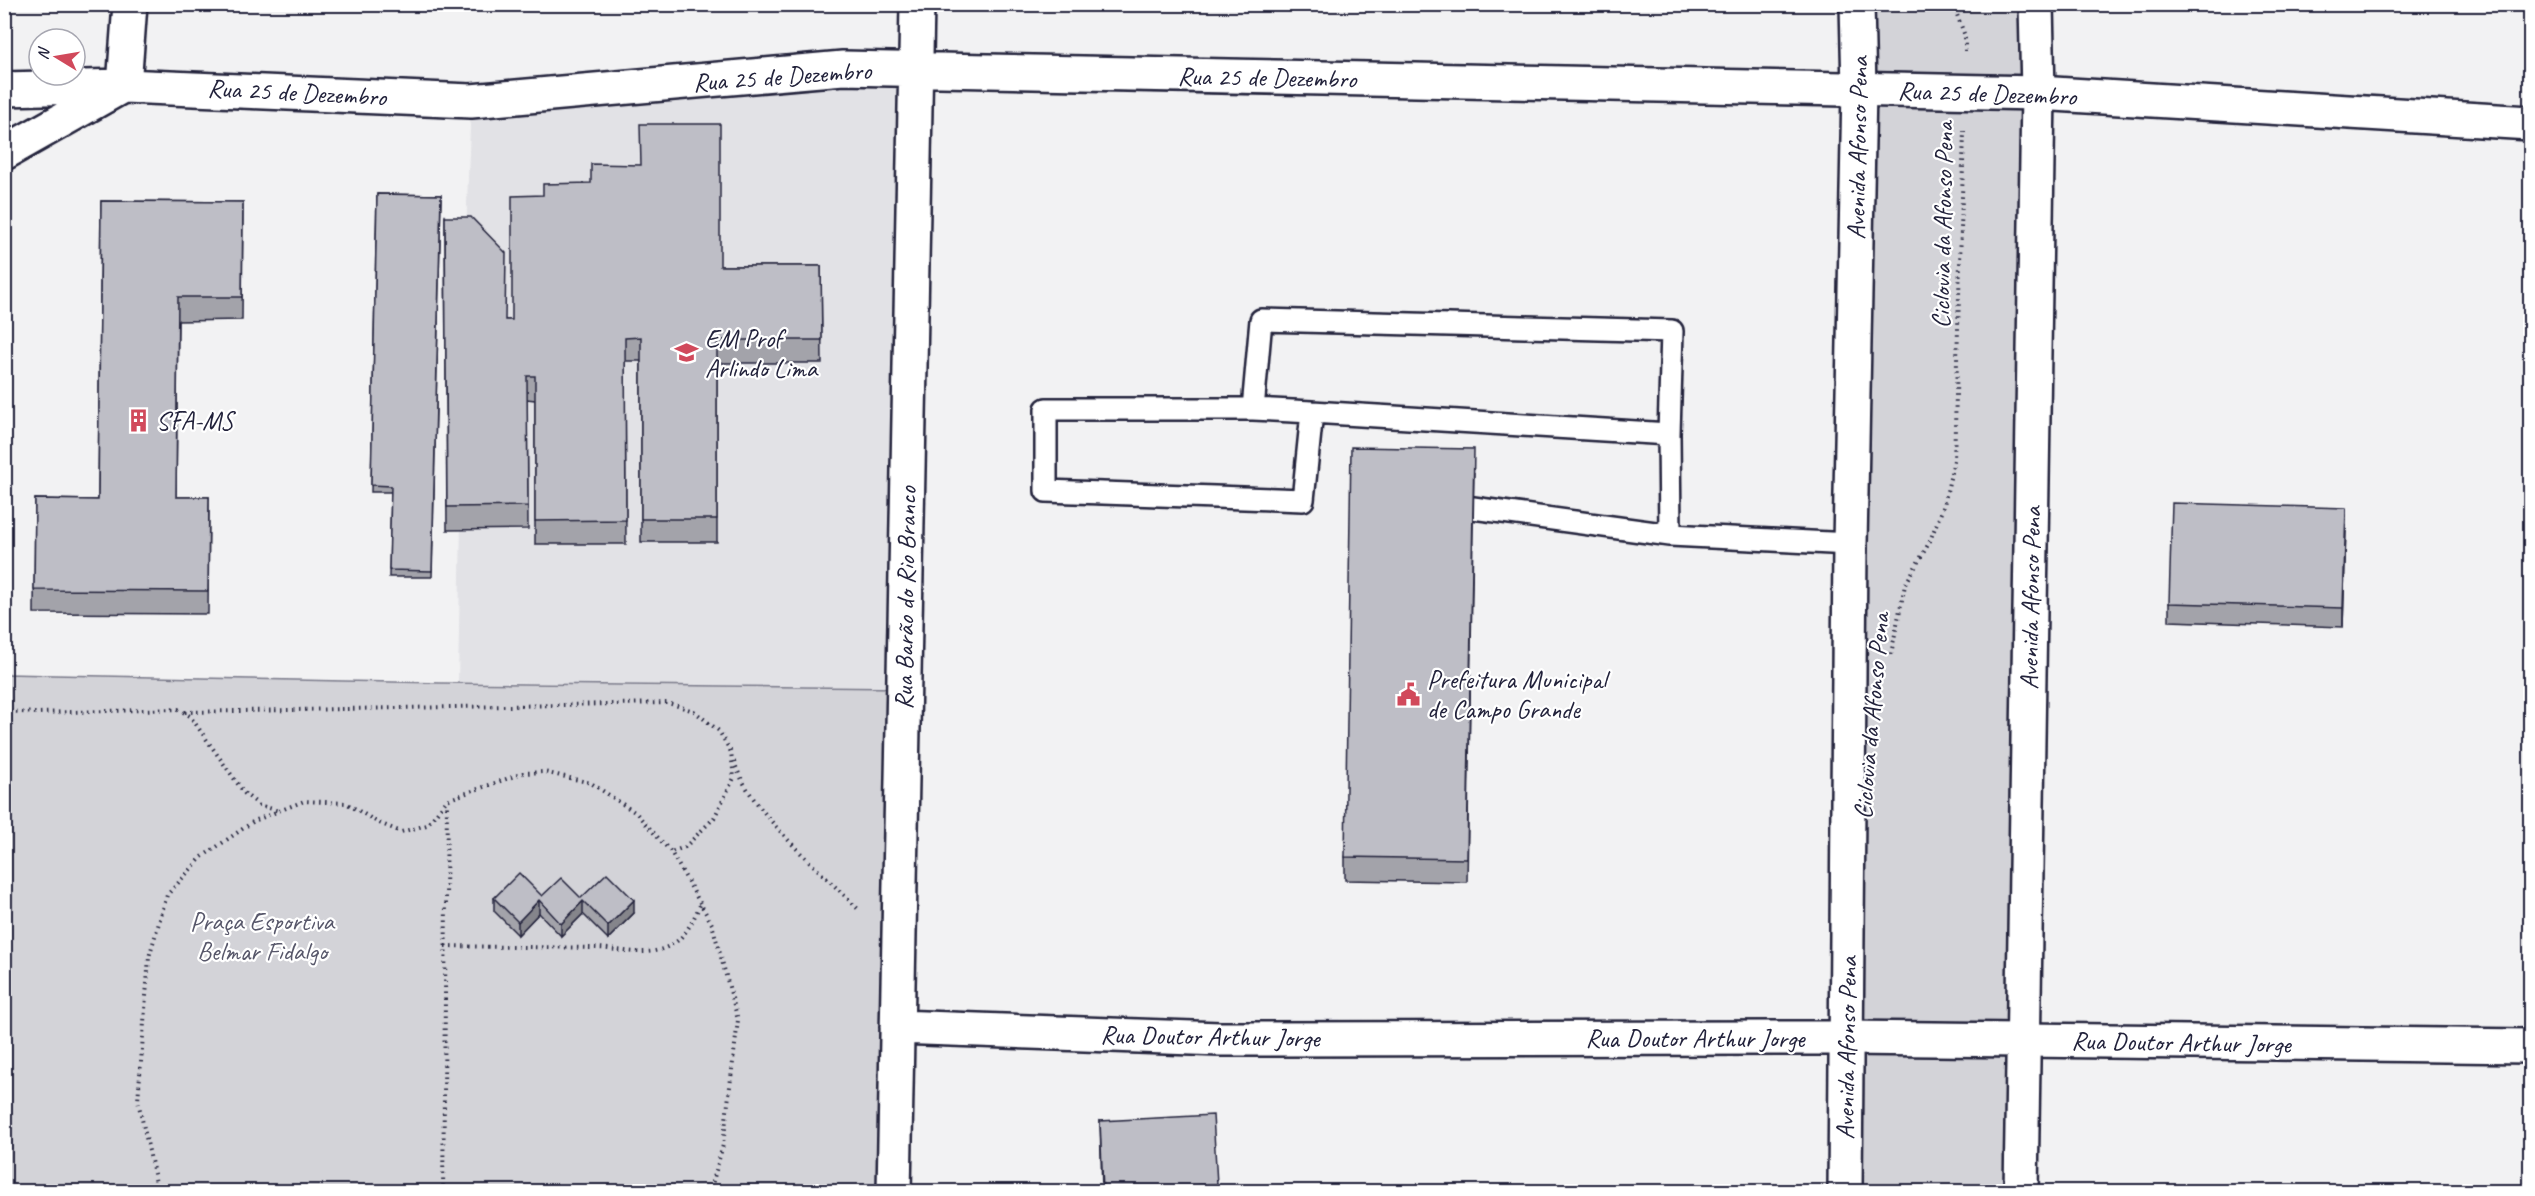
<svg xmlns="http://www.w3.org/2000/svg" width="2535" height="1196" viewBox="0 0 2535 1196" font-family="Caveat,sans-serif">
<rect width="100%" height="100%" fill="#f2f2f3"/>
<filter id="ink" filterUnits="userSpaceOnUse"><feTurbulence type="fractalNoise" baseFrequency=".0167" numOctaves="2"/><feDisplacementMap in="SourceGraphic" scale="12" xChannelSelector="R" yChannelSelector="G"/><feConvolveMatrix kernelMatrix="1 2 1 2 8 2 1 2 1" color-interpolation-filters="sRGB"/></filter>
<g filter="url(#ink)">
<path fill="#e2e2e6" d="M915 70 903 688 458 682 467 203 471 101Z"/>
<path fill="#d3d3d8" stroke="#7a7a8a" stroke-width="1.5" d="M1857 5H2036L2021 1191 1845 1192Z
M5 674 441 683 903 688 894 1191 5 1192Z"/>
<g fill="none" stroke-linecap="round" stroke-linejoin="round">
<defs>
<path id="service" d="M1253 409 1261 320 1672 331 1669 434 1312 412 1253 409H1046V491L1303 500 1312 412
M1669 434 1670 535
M1473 508 1670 535 1850 544"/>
<path id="minor" d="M124 86 130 4
M4 89 124 86 471 101 843 68 2038 93 2530 123
M4 153 119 88
M897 1027 1220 1039 1847 1038 2530 1046
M894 1192 917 4"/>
<path id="primary" d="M1845 1192 1850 544 1859 89 1857 4
M2021 1192 2038 93 2036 4"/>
</defs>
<use href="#service" stroke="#22223b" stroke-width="26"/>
<use href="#minor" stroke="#22223b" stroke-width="38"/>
<use href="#primary" stroke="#22223b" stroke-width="38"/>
<path stroke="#22223b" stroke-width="4" stroke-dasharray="1.5 4.5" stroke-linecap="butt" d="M1953 4 1965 36V51
M1891 654 1905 585 1929 543 1944 505 1954 460 1964 131
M4 711 36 713 178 709 190 716 245 794 259 805 279 811
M185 712 668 703 694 711 719 731 731 752 734 778 714 818 685 847 671 852
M734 761C750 812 820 870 859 910
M445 946C495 947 544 947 594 948 618 948 647 959 671 945 686 937 693 920 700 905
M158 1192 138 1101 149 957 167 895 202 857 254 821 304 801 346 803 377 822 401 832 427 825 447 800 523 773 544 772 591 783 636 813 671 852 712 924 738 1020 723 1145 710 1192
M443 1192 447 802"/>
<use href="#service" stroke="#fff" stroke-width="21"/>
<use href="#minor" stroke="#fff" stroke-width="33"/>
<use href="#primary" stroke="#fff" stroke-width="33"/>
</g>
<path fill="#a3a3aa" stroke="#22223b" stroke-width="1.5" d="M377 194 441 195 432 577H389L391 492H371Z
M101 201 243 202 242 320 178 321 176 497H209L208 614 34 613 35 499 98 500Z
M445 217 505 320H512L720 266H821L822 363H717V542H641V361H625L626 544H535V400L527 399 528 529 447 530Z
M1474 472 1467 882 1345 880V857Z
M2346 527 2343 627 2169 621V603Z
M542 896 581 898 634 913 608 939 583 914 561 936 539 913 518 935 494 911V898Z
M1100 1121 1217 1184V1191H1102Z"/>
<path fill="#85858b" stroke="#22223b" stroke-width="1.5" d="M2346 508V527L2343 627V608Z
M539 900V913L518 935V922Z
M634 900V913L608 939V926Z
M583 901V914L561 936V924Z"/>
<path fill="#bebec6" stroke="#22223b" stroke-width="1.5" d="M640 124H720V266H821L822 340H717V519H641V337L625 338 626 520 535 521V376H527L528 506 447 507 445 217H471L506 253 505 320H512V196L543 195V184L591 183V164L641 165Z
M377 194 441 195 432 571 389 570 391 486 371 485Z
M101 201 243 202 242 297H178L176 497H209L208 591 34 590 35 499 98 500Z
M1351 447 1474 449 1467 859 1345 857Z
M2172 503 2346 508 2343 608 2169 603Z
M519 873 542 896 561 878 581 898 607 873 634 900 608 926 583 901 561 924 539 900 518 922 494 898Z
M1213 1115 1217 1184 1199 1185V1191H1103L1100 1121Z"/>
</g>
<defs>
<symbol id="school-bare" viewBox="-9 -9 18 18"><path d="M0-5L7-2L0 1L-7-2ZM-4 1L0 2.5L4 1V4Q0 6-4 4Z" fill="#d1495b" stroke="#fff" stroke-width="2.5" paint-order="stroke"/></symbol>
<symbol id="building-bare" viewBox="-9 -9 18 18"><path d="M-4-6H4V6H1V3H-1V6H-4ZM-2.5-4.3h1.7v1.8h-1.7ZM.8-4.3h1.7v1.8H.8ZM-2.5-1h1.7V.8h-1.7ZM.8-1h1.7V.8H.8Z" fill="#d1495b" stroke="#fff" stroke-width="2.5" paint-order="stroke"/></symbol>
<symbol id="civic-bare" viewBox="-9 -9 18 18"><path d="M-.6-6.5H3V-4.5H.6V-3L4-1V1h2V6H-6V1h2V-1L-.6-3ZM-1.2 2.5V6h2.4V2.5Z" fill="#d1495b" stroke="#fff" stroke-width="2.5" paint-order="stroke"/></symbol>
</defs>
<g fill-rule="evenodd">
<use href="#school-bare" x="670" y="336" width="33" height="33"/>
<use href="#building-bare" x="122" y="404" width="33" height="33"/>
<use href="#civic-bare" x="1392" y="678" width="33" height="33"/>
</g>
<g text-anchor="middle" stroke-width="4.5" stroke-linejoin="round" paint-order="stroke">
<g font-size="26" fill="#22223b" stroke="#fff">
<text transform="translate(782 76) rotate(-4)" y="9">Rua 25 de Dezembro</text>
<text transform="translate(1267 77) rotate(1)" y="9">Rua 25 de Dezembro</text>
<text transform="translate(297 92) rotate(3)" y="9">Rua 25 de Dezembro</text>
<text transform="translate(1987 93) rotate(2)" y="9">Rua 25 de Dezembro</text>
<text transform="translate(1857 148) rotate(-89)" y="9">Avenida Afonso Pena</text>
<text transform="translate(1942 225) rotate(-89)" y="9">Ciclovia da Afonso Pena</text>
<text transform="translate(905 598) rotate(-89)" y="9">Rua Barão do Rio Branco</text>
<text transform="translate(2030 598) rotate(-89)" y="9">Avenida Afonso Pena</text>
<text transform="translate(1871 716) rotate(-85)" y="9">Ciclovia da Afonso Pena</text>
<text transform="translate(1210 1036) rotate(1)" y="9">Rua Doutor Arthur Jorge</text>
<text x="1695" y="1047">Rua Doutor Arthur Jorge</text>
<text transform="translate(2181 1042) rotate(1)" y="9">Rua Doutor Arthur Jorge</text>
<text transform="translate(1846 1048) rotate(-89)" y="9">Avenida Afonso Pena</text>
</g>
<g font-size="26" fill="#22223b" stroke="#fff" text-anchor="start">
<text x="705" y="347">EM Prof<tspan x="705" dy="30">Arlindo Lima</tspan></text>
<text x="156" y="429">SFA-MS</text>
<text x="1427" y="688">Prefeitura Municipal<tspan x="1427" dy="30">de Campo Grande</tspan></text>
</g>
<g font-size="26" fill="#57576a" stroke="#fff">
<text x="262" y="930">Praça Esportiva<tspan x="262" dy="30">Belmar Fidalgo</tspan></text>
</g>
</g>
<rect width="2535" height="1196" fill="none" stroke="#fff" stroke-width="24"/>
<rect x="12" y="12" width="2511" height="1172" fill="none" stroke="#22223b" stroke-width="2" filter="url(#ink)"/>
<g transform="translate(57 57) rotate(281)"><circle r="28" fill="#ffffff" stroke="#a7a7b1" stroke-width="1.5"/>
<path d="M0-4.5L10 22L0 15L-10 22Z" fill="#d1495b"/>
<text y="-9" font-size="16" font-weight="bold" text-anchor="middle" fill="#22223b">N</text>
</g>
</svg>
